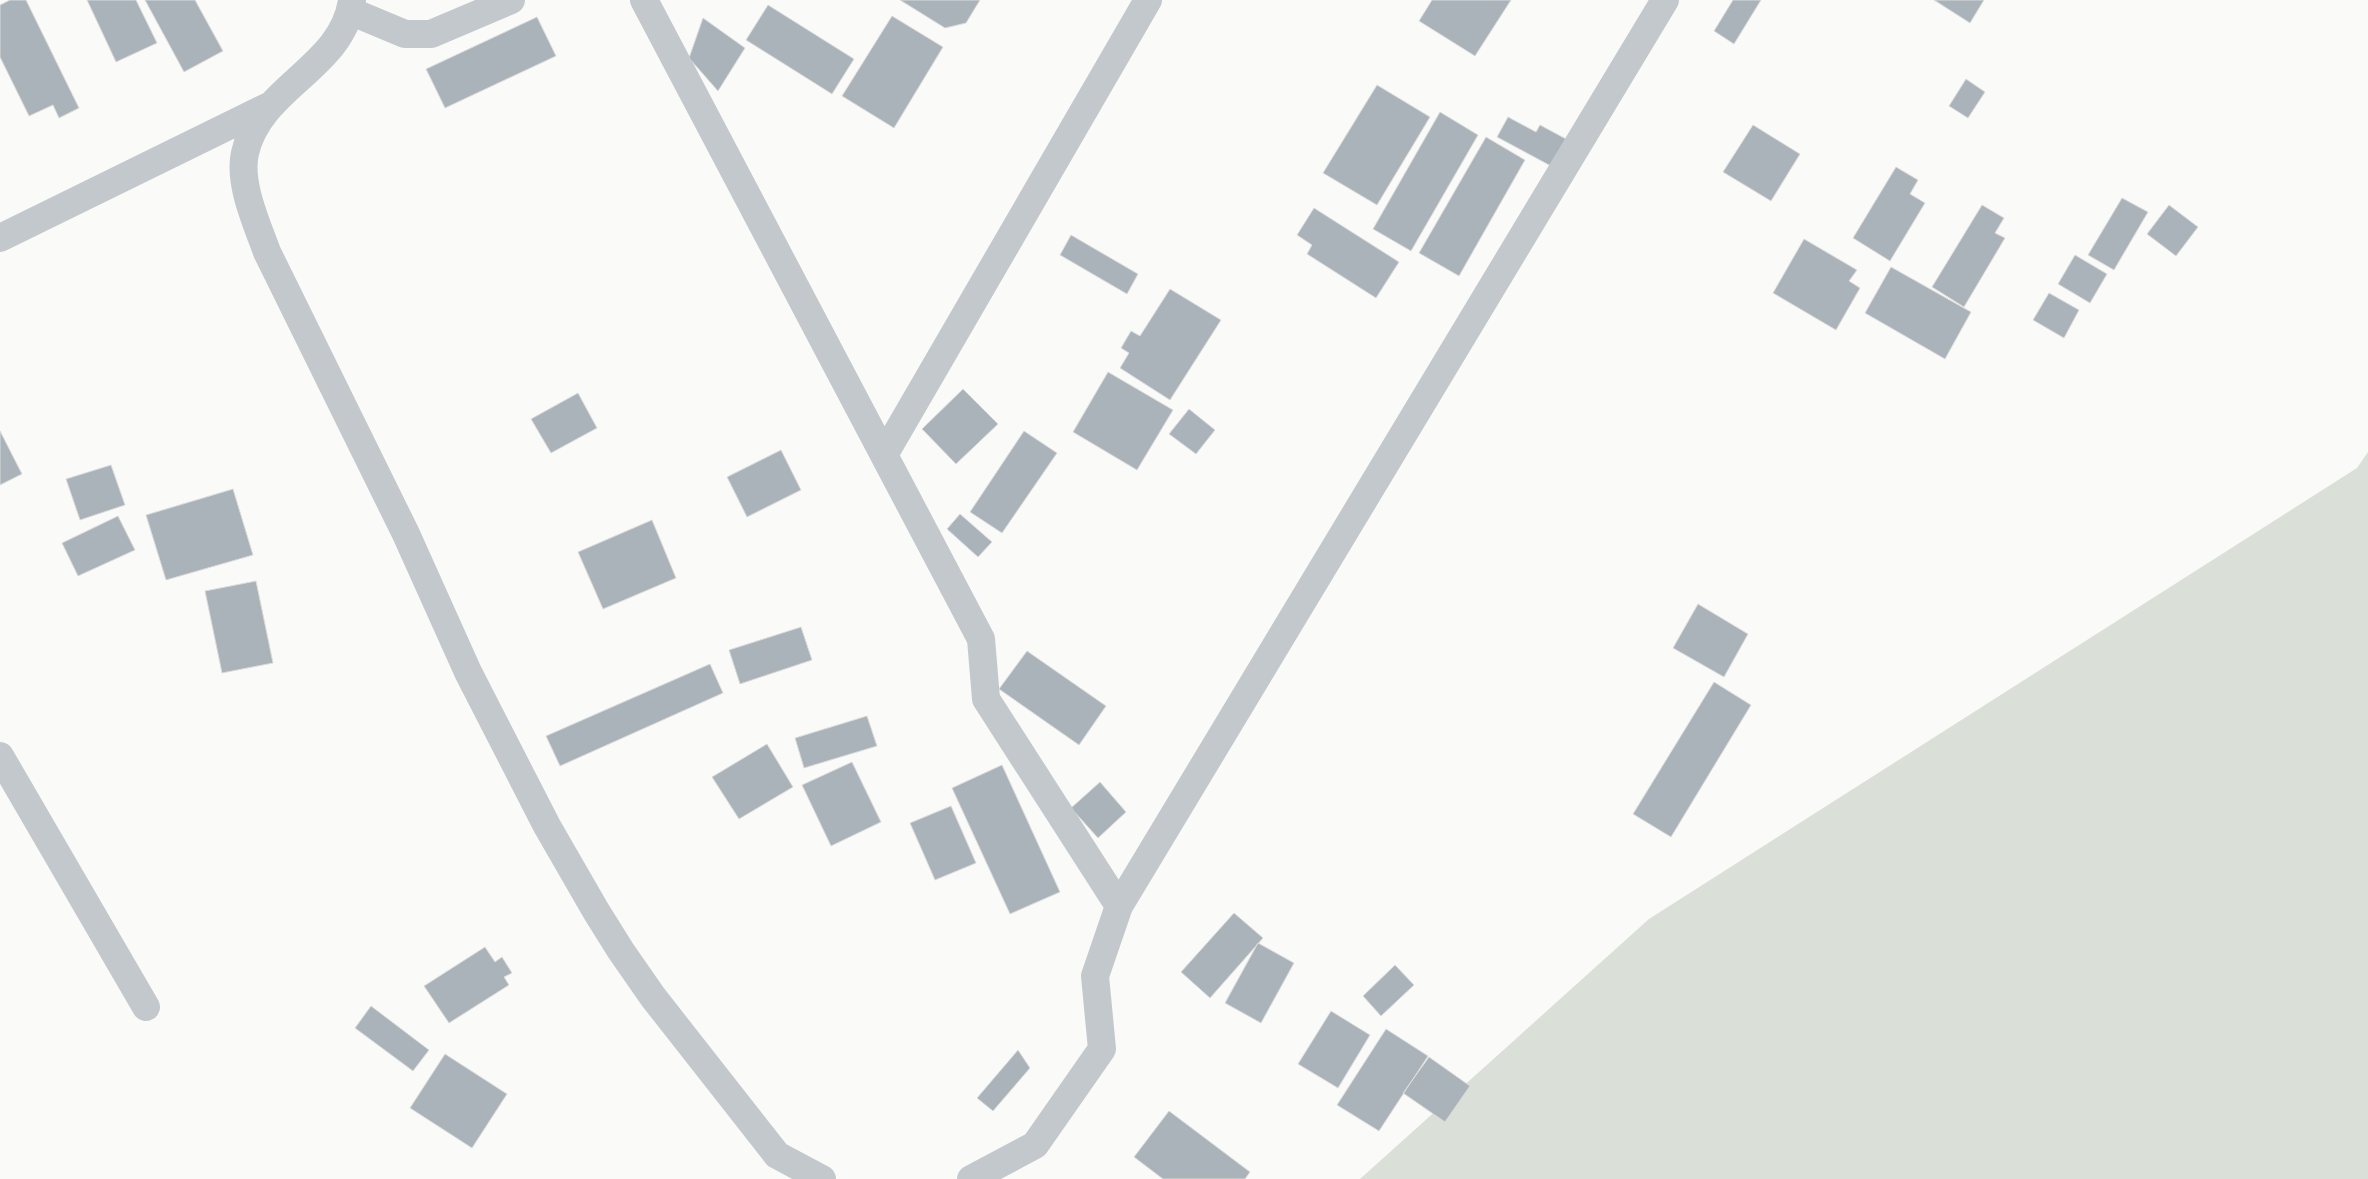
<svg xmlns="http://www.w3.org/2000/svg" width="2368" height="1179" viewBox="0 0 2368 1179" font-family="'Roboto Condensed',sans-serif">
<rect width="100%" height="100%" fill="#fafaf8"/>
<path fill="#dadfd7" d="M2368 452V1179H1360L1649 919 2357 468Z"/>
<path fill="#aab3b9" stroke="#dcdcda" d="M10 0H26L79 108 59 118 53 105 29 116 0 57V5Z
M87 0H136L157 43 116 62Z
M145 0H195L223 51 184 72Z
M900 0H980L966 23 945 28Z
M1432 0H1511L1475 56 1419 21Z
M1733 0H1761L1734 44 1714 31Z
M1934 0H1984L1970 23Z
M768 5 854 59 832 94 746 40Z
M892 16 943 47 894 128 842 96Z
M537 17 556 56 445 108 426 69Z
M703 18 745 48 718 91 689 58Z
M1966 79 1985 92 1968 118 1949 106Z
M1377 85 1430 117 1377 205 1323 173Z
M1440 112 1478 135 1411 251 1373 229Z
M1508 117 1536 132 1540 125 1566 139 1551 166 1497 137Z
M1753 125 1800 154 1771 201 1723 172Z
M1486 137 1525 160 1459 276 1419 253Z
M1896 167 1918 180 1910 194 1925 203 1890 261 1853 238Z
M2122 198 2148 212 2114 270 2088 255Z
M1982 205 2004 218 1995 233 2005 238 1964 307 1932 287Z
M2169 205 2198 227 2176 256 2147 234Z
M1314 208 1399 262 1376 298 1307 254 1312 245 1297 235Z
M1071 235 1138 274 1127 294 1060 255Z
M1804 239 1857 270 1849 281 1860 288 1836 330 1773 293Z
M2075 255 2107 274 2090 303 2058 284Z
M1891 267 1971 312 1945 359 1865 313Z
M1170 289 1221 320 1170 400 1120 368 1129 353 1121 348 1131 331 1140 336Z
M2049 293 2079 310 2064 338 2033 320Z
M1108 372 1173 410 1137 470 1073 432Z
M963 389 998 424 956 464 922 429Z
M578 393 597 428 551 453 531 419Z
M1189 409 1215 430 1196 454 1169 434Z
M0 431 22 474 0 485Z
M1024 431 1057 453 1002 533 970 512Z
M781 450 801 490 747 517 727 477Z
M111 465 125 505 80 520 66 479Z
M233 489 253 555 166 580 146 515Z
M960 514 992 542 978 557 947 529Z
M118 516 135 550 78 576 62 543Z
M652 520 676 578 603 609 578 552Z
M256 581 273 663 222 673 205 591Z
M1698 604 1748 634 1724 677 1673 648Z
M801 627 812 660 740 684 729 650Z
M1027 651 1106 706 1079 745 999 689Z
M710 664 723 693 560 766 546 736Z
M1714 682 1751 705 1671 837 1633 814Z
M867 716 877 746 804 768 795 738Z
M767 744 793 787 739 819 712 777Z
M852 762 881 822 831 846 802 785Z
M1002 765 1060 892 1010 914 952 788Z
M1100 782 1126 812 1098 838 1071 808Z
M951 806 976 863 935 880 910 823Z
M1234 913 1263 938 1210 998 1181 972Z
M1258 943 1294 963 1261 1023 1225 1003Z
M485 947 495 962 502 957 512 973 504 977 509 985 449 1023 424 986Z
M1395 965 1414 985 1381 1016 1363 996Z
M371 1006 429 1050 413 1071 355 1028Z
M1331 1011 1370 1035 1338 1088 1298 1064Z
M1386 1029 1428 1056 1379 1131 1337 1105Z
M1018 1050 1030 1068 993 1111 977 1098Z
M445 1054 507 1094 472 1148 410 1108Z
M1429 1057 1470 1086 1445 1122 1403 1093Z
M1169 1111 1250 1172 1245 1179H1163L1134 1157Z"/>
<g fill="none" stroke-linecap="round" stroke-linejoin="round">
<path stroke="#c3c8cc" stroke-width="28" d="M352 0C343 68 259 87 245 153 238 183 257 224 267 252L406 534 468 672 547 826 596 911 621 951 653 997 777 1155 822 1179
M644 0 981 639 986 699 1119 906
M350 11 405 34H431L511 0
M0 238 269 106
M884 455 1148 0
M0 756 146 1007
M971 1179 1035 1145 1102 1049 1095 976 1119 906 1665 0"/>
</g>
</svg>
